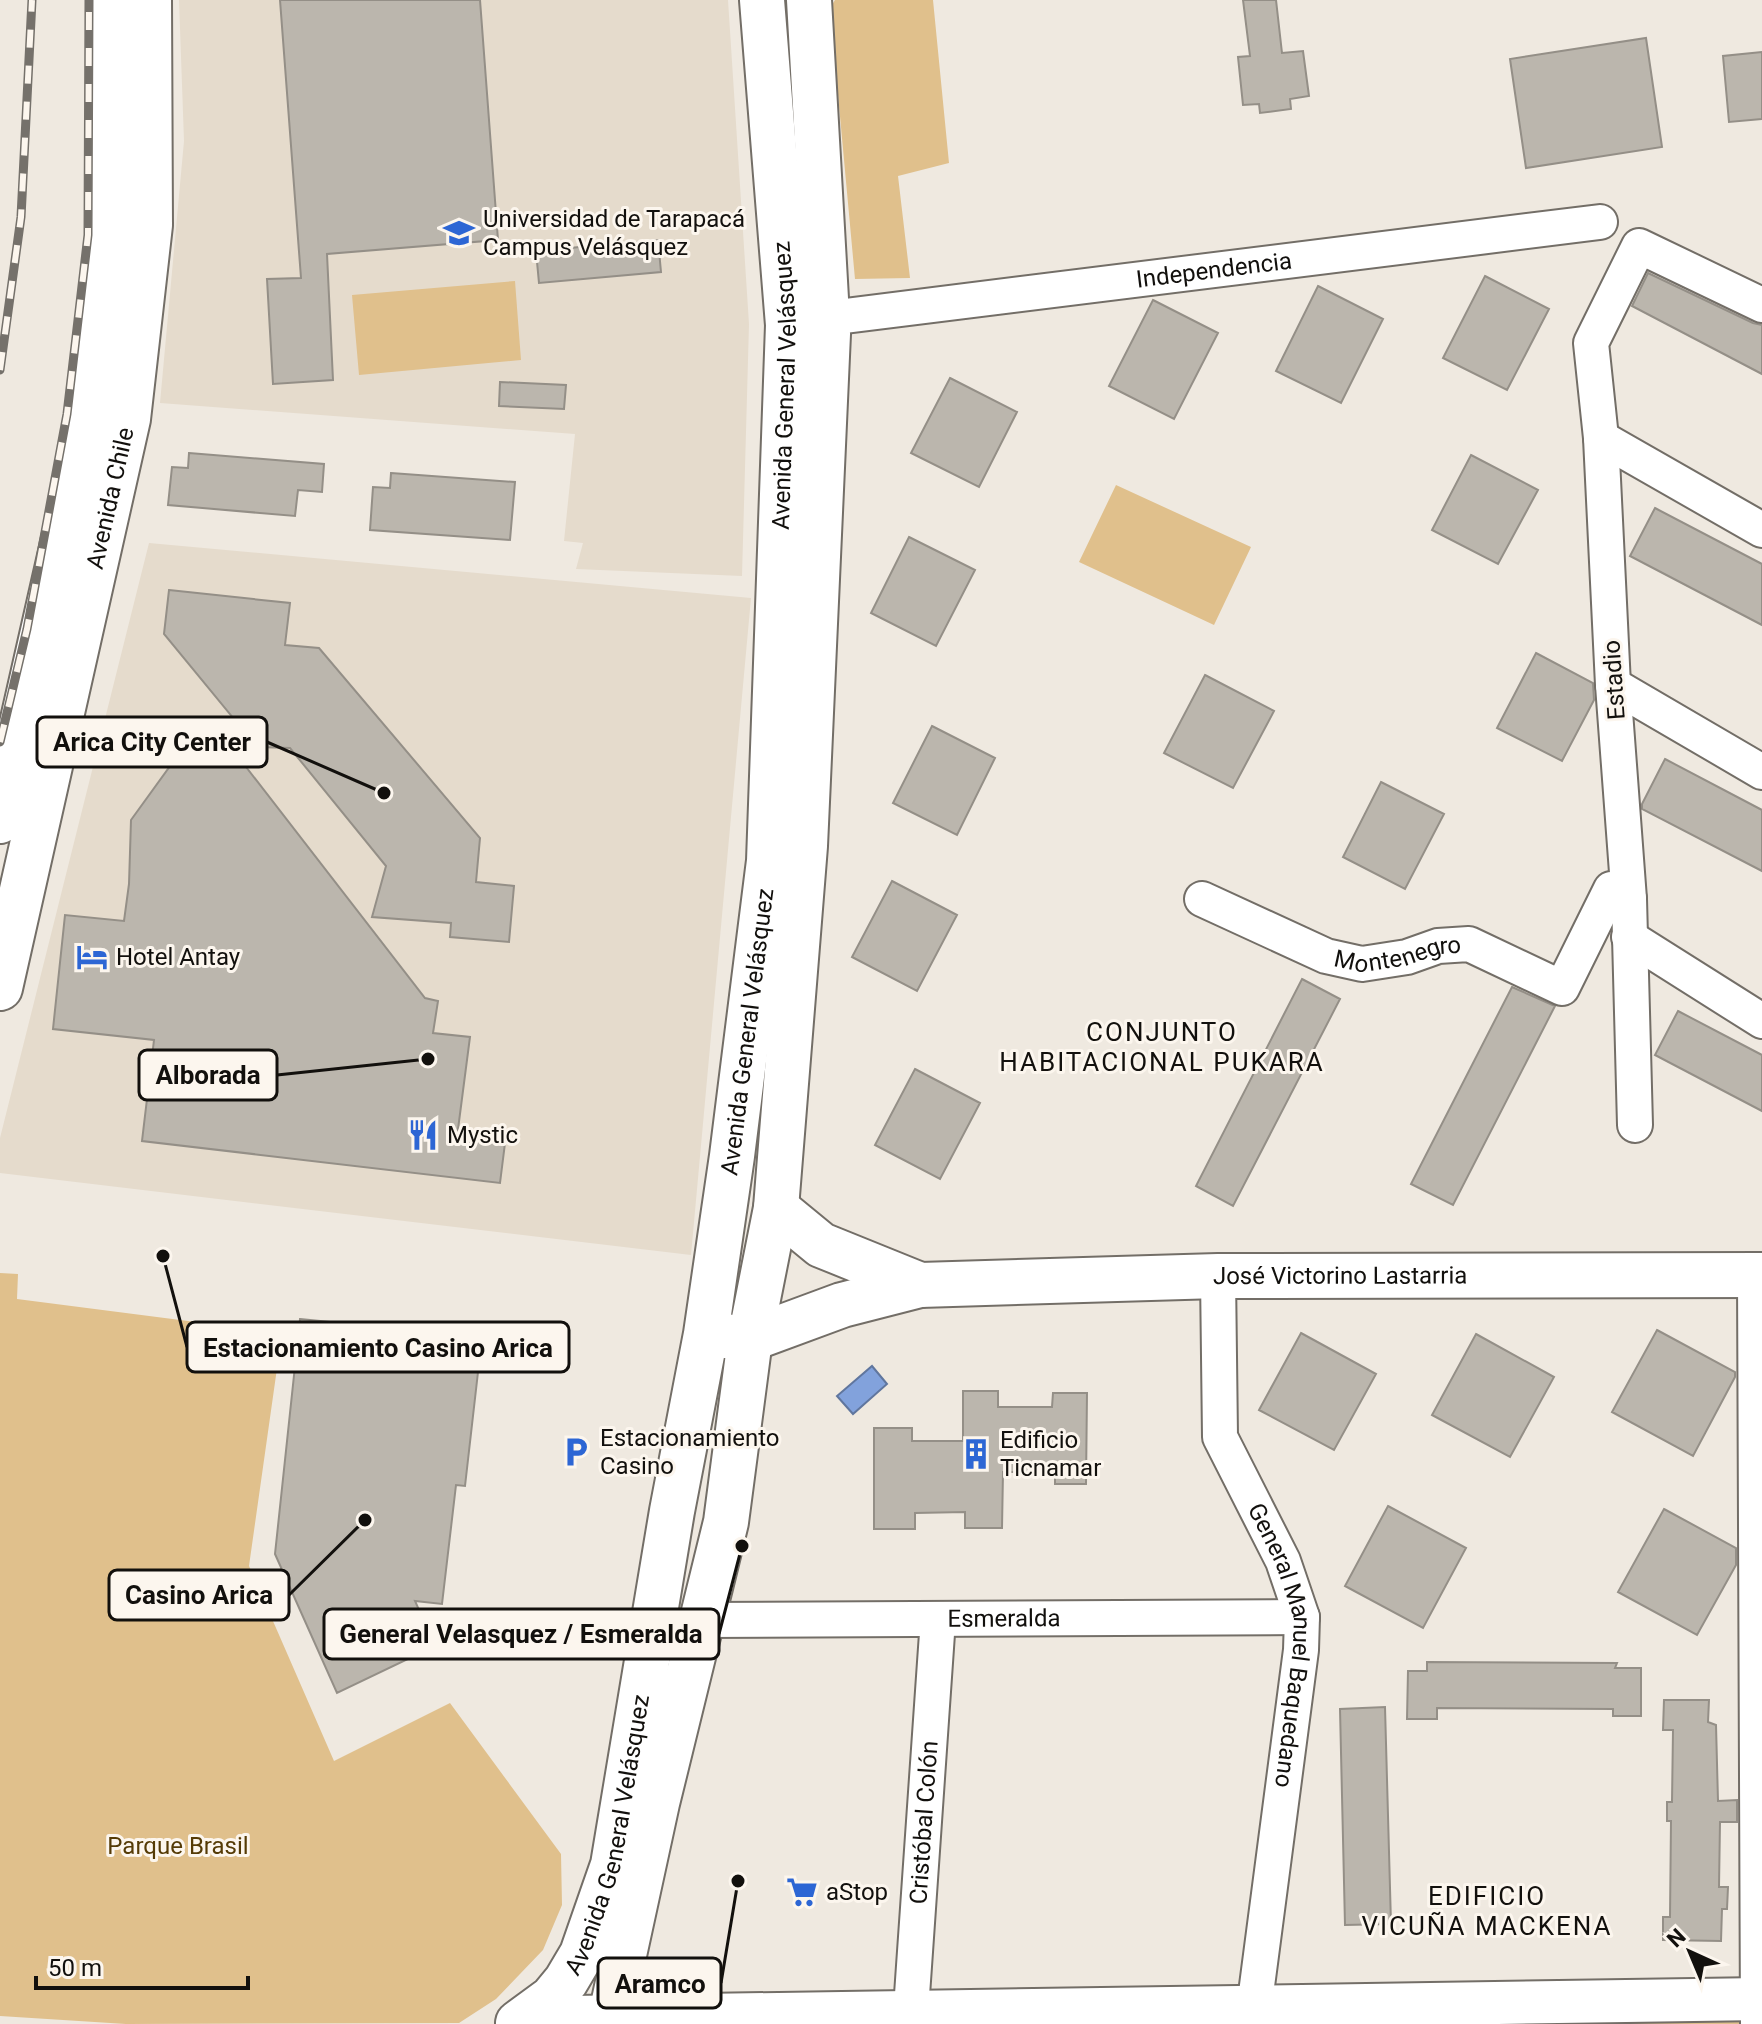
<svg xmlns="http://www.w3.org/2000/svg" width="1762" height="2024" viewBox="0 0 1762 2024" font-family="Roboto,sans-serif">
<rect width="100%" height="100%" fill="#efe9e0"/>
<path fill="#e5dbcc" d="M179 0H728L749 324 742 576 576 569 583 543 564 541 575 434 160 403 184 141Z
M149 543 751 598 691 1255 0 1173V1138Z"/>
<path fill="#e0c08c" d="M835 0H933L949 163 898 176 910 278 855 279 830 8Z
M515 281 521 360 359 375 352 295Z
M1116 485 1251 547 1214 625 1079 562Z
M0 1273 18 1274 17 1299 282 1333 249 1566 334 1761 450 1703 561 1854 562 1905 543 1950 496 1999 459 2023 126 2024 0 2016Z
M1762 2017V2024H1306Z"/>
<path fill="#82a2dc" stroke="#60769e" stroke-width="2" d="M872 1366 887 1384 853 1414 837 1396Z"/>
<path fill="#bbb6ad" stroke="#948f87" stroke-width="2" d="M280 0H480L498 240 327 254 333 380 273 384 267 279 301 278Z
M1243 0H1276L1282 53 1303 51 1309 96 1290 99 1291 109 1260 113 1259 104 1243 105 1238 57 1250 56Z
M1646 38 1662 147 1526 168 1510 59Z
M1762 52V119L1729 122 1723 56Z
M658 240 661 272 539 283 536 251Z
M1648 273 1753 323 1762 325V374L1632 306Z
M1485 276 1549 309 1507 390 1443 358Z
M1318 286 1383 319 1341 403 1276 371Z
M1153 300 1218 333 1174 419 1109 386Z
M950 378 1017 412 979 487 911 453Z
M500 382 566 385 564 409 499 406Z
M189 453 324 464 322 492 298 490 295 516 168 505 172 467 188 468Z
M1471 455 1538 490 1498 564 1432 530Z
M391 473 515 482 510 540 370 530 373 487 390 488Z
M1655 508 1762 564V625L1630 556Z
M909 537 975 570 936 646 871 613Z
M169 590 290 603 285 645 319 648 480 838 476 882 514 886 509 942 450 937 451 923 372 917 386 866 290 748 257 747 164 634Z
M1536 653 1593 683 1594 700 1562 761 1497 728Z
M1205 675 1274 711 1233 788 1164 753Z
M932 726 995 758 957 835 893 803Z
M186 744 243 763 425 998 438 1001 433 1033 470 1037 457 1137 505 1143 500 1183 142 1141 154 1040 53 1029 65 915 124 921 129 884 131 820Z
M1665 759 1762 810V871L1642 809V804Z
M1381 782 1444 814 1405 889 1343 857Z
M892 881 957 915 917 991 852 957Z
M1302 979 1340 999 1233 1206 1196 1186Z
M1512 987 1555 1006 1453 1205 1411 1184Z
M1678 1011 1762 1055V1111L1655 1055Z
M915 1069 980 1103 940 1179 875 1145Z
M300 1319 482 1337 465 1486 456 1485 442 1604 415 1601 435 1646 337 1693 275 1554Z
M1657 1330 1735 1372V1377L1693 1456 1612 1412Z
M1301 1333 1376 1374 1334 1450 1259 1410Z
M1476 1334 1554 1377 1510 1457 1432 1415Z
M963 1391H998V1407H1052L1053 1393H1087L1086 1484H1055V1472H1003L1002 1528H965V1512L915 1513V1529H874V1428H912V1441H963Z
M1388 1506 1466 1548 1423 1628 1345 1586Z
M1664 1509 1736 1548V1565L1697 1635 1618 1592Z
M1427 1662 1617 1663 1615 1668H1641V1716H1613V1709L1437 1708V1719H1407L1408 1671H1427Z
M1664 1700H1709L1708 1722 1716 1725 1718 1801 1737 1800V1822H1720L1719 1887H1728L1727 1909H1722L1721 1941 1663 1940V1917H1670L1671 1821H1667V1802H1672L1673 1730H1663Z
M1385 1707 1391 1924 1345 1925 1340 1709Z"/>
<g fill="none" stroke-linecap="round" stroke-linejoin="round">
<defs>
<g id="minor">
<path id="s1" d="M829 318 1600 222"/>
<path d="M1601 438 1762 530"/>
<path d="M1613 685 1762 772"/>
<path id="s2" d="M1202 899 1326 956 1362 964 1407 957 1438 946 1469 944 1562 988 1611 889 1629 899"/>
<path d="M1629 937 1762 1021"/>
<path d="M1635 1125 1629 899 1613 685 1601 438 1591 343 1639 246 1762 305"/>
<path d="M1755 1275 1758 2024"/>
<path id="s3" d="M1218 1276 1220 1437 1283 1561 1302 1617 1301 1650 1252 2024"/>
<path id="s4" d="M704 1620 1302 1617"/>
<path id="s5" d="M910 2024 938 1619"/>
</g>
<path id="tertiary" d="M573 2017 1762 1999"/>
<g id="secondary">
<path d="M776 1208 821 1245 920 1285"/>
<path id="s6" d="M725 1336 750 1339 842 1305 920 1285 1218 1276 1762 1275"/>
<path id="s7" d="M518 2023 552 1998 566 1981 582 1954 613 1865 672 1511 706 1334 732 1156 769 861 788 325 762 0"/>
<path d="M609 2024 657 1803 726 1522 750 1339 776 1208 805 846 828 334 809 0"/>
</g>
<g id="primary">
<path d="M0 821 91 420 111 230 113 0"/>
<path id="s8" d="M0 988 128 419 150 225 149 0"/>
</g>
</defs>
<use href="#minor" stroke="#736e67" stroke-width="38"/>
<use href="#tertiary" stroke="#736e67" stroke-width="46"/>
<use href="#secondary" stroke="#736e67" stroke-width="48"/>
<use href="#primary" stroke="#736e67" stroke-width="48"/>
<use href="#minor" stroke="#fff" stroke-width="34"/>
<use href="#tertiary" stroke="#fff" stroke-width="42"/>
<use href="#secondary" stroke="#fff" stroke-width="44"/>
<use href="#primary" stroke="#fff" stroke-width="44"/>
<defs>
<path id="rail" d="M0 370 21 217 32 0
M0 742 27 629 67 414 88 235 89 0"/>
</defs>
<use href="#rail" stroke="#75716b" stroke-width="9"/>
<use href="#rail" stroke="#fcf6ee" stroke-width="6" stroke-dasharray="18" stroke-linecap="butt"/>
</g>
<defs>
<symbol id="university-bare" viewBox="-9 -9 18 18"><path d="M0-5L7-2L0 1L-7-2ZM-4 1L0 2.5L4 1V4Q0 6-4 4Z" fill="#2d66d4" stroke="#fcf6ee" stroke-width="2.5" paint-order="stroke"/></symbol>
<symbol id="hotel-bare" viewBox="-9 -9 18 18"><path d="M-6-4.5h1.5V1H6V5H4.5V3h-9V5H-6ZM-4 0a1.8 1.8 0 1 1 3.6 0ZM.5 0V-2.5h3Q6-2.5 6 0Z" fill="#2d66d4" stroke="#fcf6ee" stroke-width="2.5" paint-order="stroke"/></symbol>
<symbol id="restaurant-bare" viewBox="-9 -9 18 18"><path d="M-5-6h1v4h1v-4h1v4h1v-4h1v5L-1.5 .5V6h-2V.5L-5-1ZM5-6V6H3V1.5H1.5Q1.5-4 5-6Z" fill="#2d66d4" stroke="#fcf6ee" stroke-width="2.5" paint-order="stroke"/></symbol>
<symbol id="parking-bare" viewBox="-9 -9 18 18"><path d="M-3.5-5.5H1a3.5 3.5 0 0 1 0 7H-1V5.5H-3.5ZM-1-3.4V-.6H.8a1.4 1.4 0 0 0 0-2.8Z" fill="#2d66d4" stroke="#fcf6ee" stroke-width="2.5" paint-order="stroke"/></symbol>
<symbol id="building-bare" viewBox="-9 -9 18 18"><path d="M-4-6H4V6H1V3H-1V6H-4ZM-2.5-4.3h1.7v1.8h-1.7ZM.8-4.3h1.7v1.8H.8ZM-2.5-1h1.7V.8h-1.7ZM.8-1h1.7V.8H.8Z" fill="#2d66d4" stroke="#fcf6ee" stroke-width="2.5" paint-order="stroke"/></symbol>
<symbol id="supermarket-bare" viewBox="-9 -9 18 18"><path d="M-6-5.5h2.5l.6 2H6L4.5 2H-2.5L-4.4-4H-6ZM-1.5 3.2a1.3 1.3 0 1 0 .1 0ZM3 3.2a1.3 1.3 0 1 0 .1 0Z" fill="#2d66d4" stroke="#fcf6ee" stroke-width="2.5" paint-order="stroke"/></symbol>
</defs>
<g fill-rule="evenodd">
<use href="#university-bare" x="437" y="211" width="44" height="44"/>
<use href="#hotel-bare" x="70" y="935" width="44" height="44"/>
<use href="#restaurant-bare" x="401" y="1113" width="44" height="44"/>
<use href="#parking-bare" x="554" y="1430" width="44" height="44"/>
<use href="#building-bare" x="954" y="1432" width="44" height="44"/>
<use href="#supermarket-bare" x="780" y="1870" width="44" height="44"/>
</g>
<g text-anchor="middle" stroke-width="6" stroke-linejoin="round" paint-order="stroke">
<g font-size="24" fill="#12100d" stroke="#fcf6ee" text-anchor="start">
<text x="483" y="227">Universidad de Tarapacá<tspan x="483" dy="28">Campus Velásquez</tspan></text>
<text x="116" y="965">Hotel Antay</text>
<text x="447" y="1143">Mystic</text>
<text x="600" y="1446">Estacionamiento<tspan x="600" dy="28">Casino</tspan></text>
<text x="1000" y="1448">Edificio<tspan x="1000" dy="28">Ticnamar</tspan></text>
<text x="826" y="1900">aStop</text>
</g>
<g font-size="24" fill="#12100d" stroke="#fcf6ee">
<text dy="8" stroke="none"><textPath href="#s1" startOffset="388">Independencia</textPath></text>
<text dy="8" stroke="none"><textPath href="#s7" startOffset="1682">Avenida General Velásquez</textPath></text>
<text dy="8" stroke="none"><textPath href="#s8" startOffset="502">Avenida Chile</textPath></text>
<text transform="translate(1614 680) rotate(-94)" y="8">Estadio</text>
<text dy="8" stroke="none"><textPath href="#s2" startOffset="210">Montenegro</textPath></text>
<text dy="8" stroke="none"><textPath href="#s7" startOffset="1034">Avenida General Velásquez</textPath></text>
<text dy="8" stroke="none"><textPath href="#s6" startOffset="624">José Victorino Lastarria</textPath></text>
<text dy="8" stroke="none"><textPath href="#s4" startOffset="300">Esmeralda</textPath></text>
<text dy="8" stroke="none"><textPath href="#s3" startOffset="384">General Manuel Baquedano</textPath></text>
<text dy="8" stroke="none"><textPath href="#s5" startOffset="202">Cristóbal Colón</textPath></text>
<text dy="8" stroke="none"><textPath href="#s7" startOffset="218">Avenida General Velásquez</textPath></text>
</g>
<g font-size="24" fill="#553b06" stroke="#fcf6ee">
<text x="178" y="1854">Parque Brasil</text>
</g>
<g font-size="26" letter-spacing="2" fill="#12100d" stroke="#fcf6ee">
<text x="1162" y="1041">CONJUNTO<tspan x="1162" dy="30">HABITACIONAL PUKARA</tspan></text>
<text x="1487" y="1905">EDIFICIO<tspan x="1487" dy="30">VICUÑA MACKENA</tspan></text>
</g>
</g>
<path fill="none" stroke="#12100d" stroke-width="3" d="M384 793L267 742M428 1059L277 1075M163 1256L187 1347M365 1520L289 1595M742 1546L719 1634M738 1881L721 1983"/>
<g fill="#12100d" stroke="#fcf6ee" stroke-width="3">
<circle cx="384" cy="793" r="8"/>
<circle cx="428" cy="1059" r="8"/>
<circle cx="163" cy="1256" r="8"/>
<circle cx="365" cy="1520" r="8"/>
<circle cx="742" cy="1546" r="8"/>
<circle cx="738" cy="1881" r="8"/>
</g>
<g fill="#fcf6ee" stroke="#12100d" stroke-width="3">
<rect x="37" y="717" width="230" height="50" rx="8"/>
<rect x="139" y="1050" width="138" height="50" rx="8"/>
<rect x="187" y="1322" width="382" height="50" rx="8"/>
<rect x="109" y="1570" width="180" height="50" rx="8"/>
<rect x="324" y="1609" width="395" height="50" rx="8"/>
<rect x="598" y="1958" width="123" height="50" rx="8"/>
</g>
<g font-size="26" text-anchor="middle" font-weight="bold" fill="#12100d">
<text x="152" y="751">Arica City Center</text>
<text x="208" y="1084">Alborada</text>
<text x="378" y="1357">Estacionamiento Casino Arica</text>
<text x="199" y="1604">Casino Arica</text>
<text x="521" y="1643">General Velasquez / Esmeralda</text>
<text x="660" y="1993">Aramco</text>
</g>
<g transform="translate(1690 1952) rotate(316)" stroke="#fcf6ee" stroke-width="6" paint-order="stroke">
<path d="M0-6L14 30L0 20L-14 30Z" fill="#12100d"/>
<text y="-12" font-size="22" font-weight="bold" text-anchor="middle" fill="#12100d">N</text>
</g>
<path d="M36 1976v12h212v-12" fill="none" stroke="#12100d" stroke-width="4"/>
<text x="48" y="1976" font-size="24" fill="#12100d" stroke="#fcf6ee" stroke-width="6" paint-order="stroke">50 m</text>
</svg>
